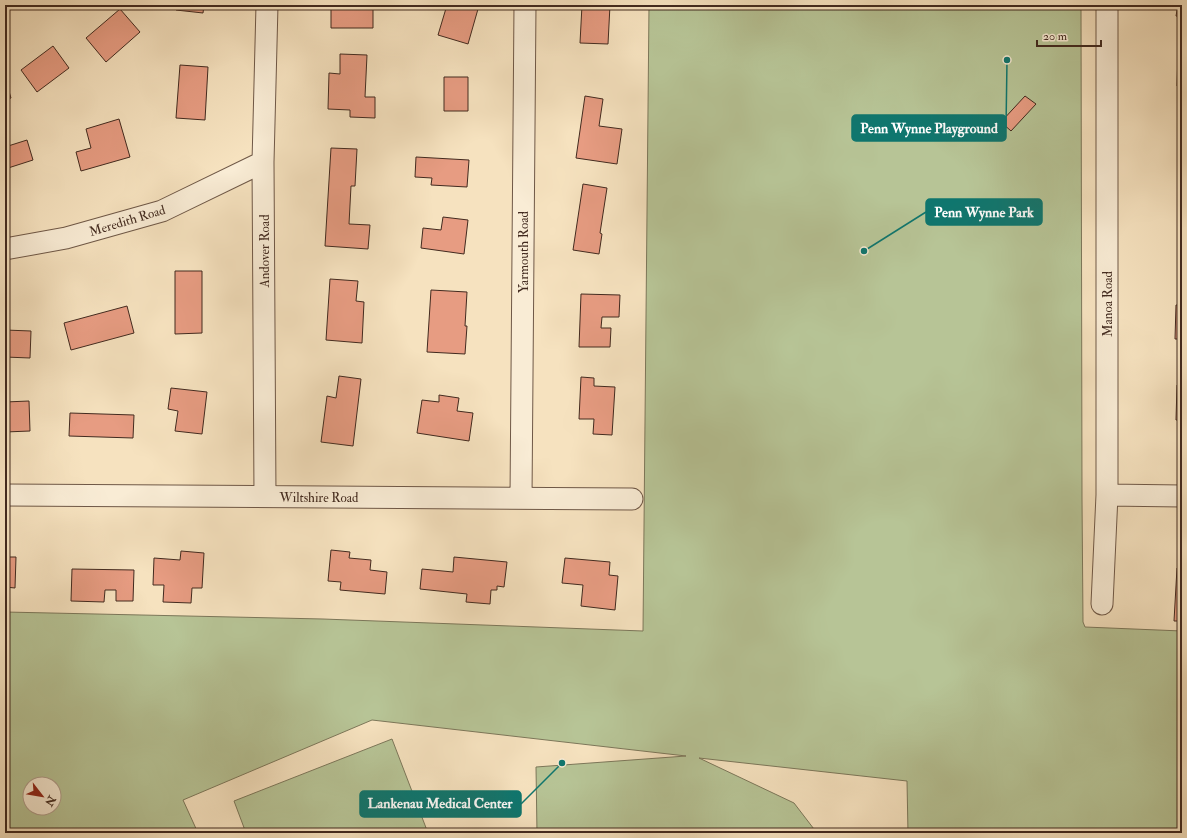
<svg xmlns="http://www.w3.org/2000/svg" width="1187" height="838" viewBox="0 0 1187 838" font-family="'IM FELL Double Pica',serif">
<rect width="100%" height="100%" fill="#f6e2bf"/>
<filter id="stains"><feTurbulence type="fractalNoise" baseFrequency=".005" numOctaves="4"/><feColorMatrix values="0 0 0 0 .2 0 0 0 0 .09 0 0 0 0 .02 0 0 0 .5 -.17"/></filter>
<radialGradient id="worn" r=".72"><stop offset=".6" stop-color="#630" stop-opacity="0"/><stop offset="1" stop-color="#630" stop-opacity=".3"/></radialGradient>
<path fill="#b7c496" stroke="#7c775a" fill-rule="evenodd" d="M649 5H1081L1082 498 1083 622 1085 627 1182 631V833H908L907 781 699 758 794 803 817 833H537L536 767 686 756 372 720 183 800 198 833H5V612L323 619 643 631ZM30 784H54V808H30Z
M392 739 428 833H246L234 801Z"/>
<path fill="#e79c82" stroke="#422a1f" d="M177 5H204L203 13 176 10Z
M331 5H373V28H331Z
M447 5H466L478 9 468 44 438 35Z
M582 5H610L608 44 580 43Z
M1178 5H1182V17L1176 16Z
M120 9 140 32 106 62 86 38Z
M53 46 69 68 37 92 21 70Z
M1178 53H1182V86H1177Z
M340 54 367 55 365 97H375V118L350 117V110L328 109 329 73 340 74Z
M180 65 208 67 205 120 176 118Z
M444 77H468V111H444Z
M5 78 11 98 5 100Z
M585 96 603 99 599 126 622 129 617 164 576 158Z
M1025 96 1036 104 1011 131 1001 122Z
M119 119 130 157 81 171 76 152 91 148 86 129Z
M1182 138V180L1178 179Z
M27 140 33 160 5 169V147Z
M331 148 357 149 355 186H351L349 224 370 225 368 249 325 246Z
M416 157 469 160 467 187 431 185 432 178 415 177Z
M583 184 607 188 600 233 602 234 599 254 573 250Z
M443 217 468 220 464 254 421 248 423 228 441 230Z
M175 271H202V333L175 334Z
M330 279 358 281 356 301 364 302 362 343 326 340Z
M431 290 467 292 465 326H467L465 354 427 352Z
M581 294 620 295 619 317H602L601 328H611L610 347H579Z
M1176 305H1182V339H1175Z
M127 306 134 333 71 350 64 323Z
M5 330 31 331 30 358 5 357Z
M339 376 361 379 353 446 321 442 327 396 336 398Z
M581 377 594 378V386L615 387 612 435 593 434 594 419H579Z
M1177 385 1182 386V420H1176Z
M171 388 207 392 202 434 175 431 178 411 168 409Z
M439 395 459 398 457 411 473 413 469 441 417 433 422 400 439 402Z
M29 401 30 431 5 432V402Z
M70 413 134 415 133 438 69 436Z
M331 550 350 552 349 558 371 560 370 570 387 572 385 594 340 590 341 582 328 581Z
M181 551 204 553 202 588H192L191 603 163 602 164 585H153L154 558 180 560Z
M5 557H16L15 588 5 587Z
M454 557 507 562 504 587 497 586V590H491L490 604 466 602 467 594 420 589 422 569 453 572Z
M565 558 610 562 609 575 618 576 615 610 581 606 583 585 562 583Z
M1177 568H1182V621H1174Z
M72 569 134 570 133 601H116V590H105L104 602 71 601Z"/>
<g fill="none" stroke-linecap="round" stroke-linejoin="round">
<defs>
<path id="minor" d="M5 249 66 238 162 211 263 162
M5 495 632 499
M1107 495 1182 496
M265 496 263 162 267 5
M521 498 525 5
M1102 604 1107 495V5"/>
</defs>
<use href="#minor" stroke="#6f5847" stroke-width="23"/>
<use href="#minor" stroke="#f9ecd5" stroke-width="21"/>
</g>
<g text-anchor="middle" stroke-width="3" stroke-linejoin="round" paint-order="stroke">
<g font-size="13" fill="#422a1f" stroke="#f9ecd5">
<text transform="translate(127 220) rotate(-17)" y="5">Meredith Road</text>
<text transform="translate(264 251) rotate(-90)" y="5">Andover Road</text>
<text transform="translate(523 252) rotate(-90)" y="5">Yarmouth Road</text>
<text transform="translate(1107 304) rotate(-90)" y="5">Manoa Road</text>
<text x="319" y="502">Wiltshire Road</text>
</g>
</g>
<path fill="none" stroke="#0f766e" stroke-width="1.5" d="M1007 60L1006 128M864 251L926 212M562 763L521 804"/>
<g fill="#0f766e" stroke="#f9ecd5" stroke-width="1.5">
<circle cx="1007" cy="60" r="4"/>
<circle cx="864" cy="251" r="4"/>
<circle cx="562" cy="763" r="4"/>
</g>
<g fill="#0f766e" stroke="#0f766e" stroke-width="1.5">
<rect x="852" y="115" width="154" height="26" rx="4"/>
<rect x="926" y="199" width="116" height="26" rx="4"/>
<rect x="360" y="791" width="161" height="26" rx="4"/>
</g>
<g font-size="14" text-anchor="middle" font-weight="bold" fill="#fff">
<text x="929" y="133">Penn Wynne Playground</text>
<text x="984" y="217">Penn Wynne Park</text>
<text x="440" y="808">Lankenau Medical Center</text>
</g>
<rect width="1187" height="838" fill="none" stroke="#f6e2bf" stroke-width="20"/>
<rect x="6" y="6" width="1175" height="826" fill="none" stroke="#422a1f" stroke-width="2"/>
<rect x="10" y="10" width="1167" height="818" fill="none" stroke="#422a1f"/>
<g transform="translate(42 796) rotate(121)"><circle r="19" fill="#f9ecd5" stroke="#b09e8c"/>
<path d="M0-3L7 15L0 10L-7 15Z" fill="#8f2418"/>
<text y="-6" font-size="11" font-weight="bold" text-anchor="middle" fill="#422a1f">N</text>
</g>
<path d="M1037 40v6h64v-6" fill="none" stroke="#422a1f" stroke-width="2"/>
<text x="1043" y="40" font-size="12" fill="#422a1f" stroke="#f9ecd5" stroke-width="3" paint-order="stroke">20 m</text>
<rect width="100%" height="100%" filter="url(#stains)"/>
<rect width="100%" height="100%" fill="url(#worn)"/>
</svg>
